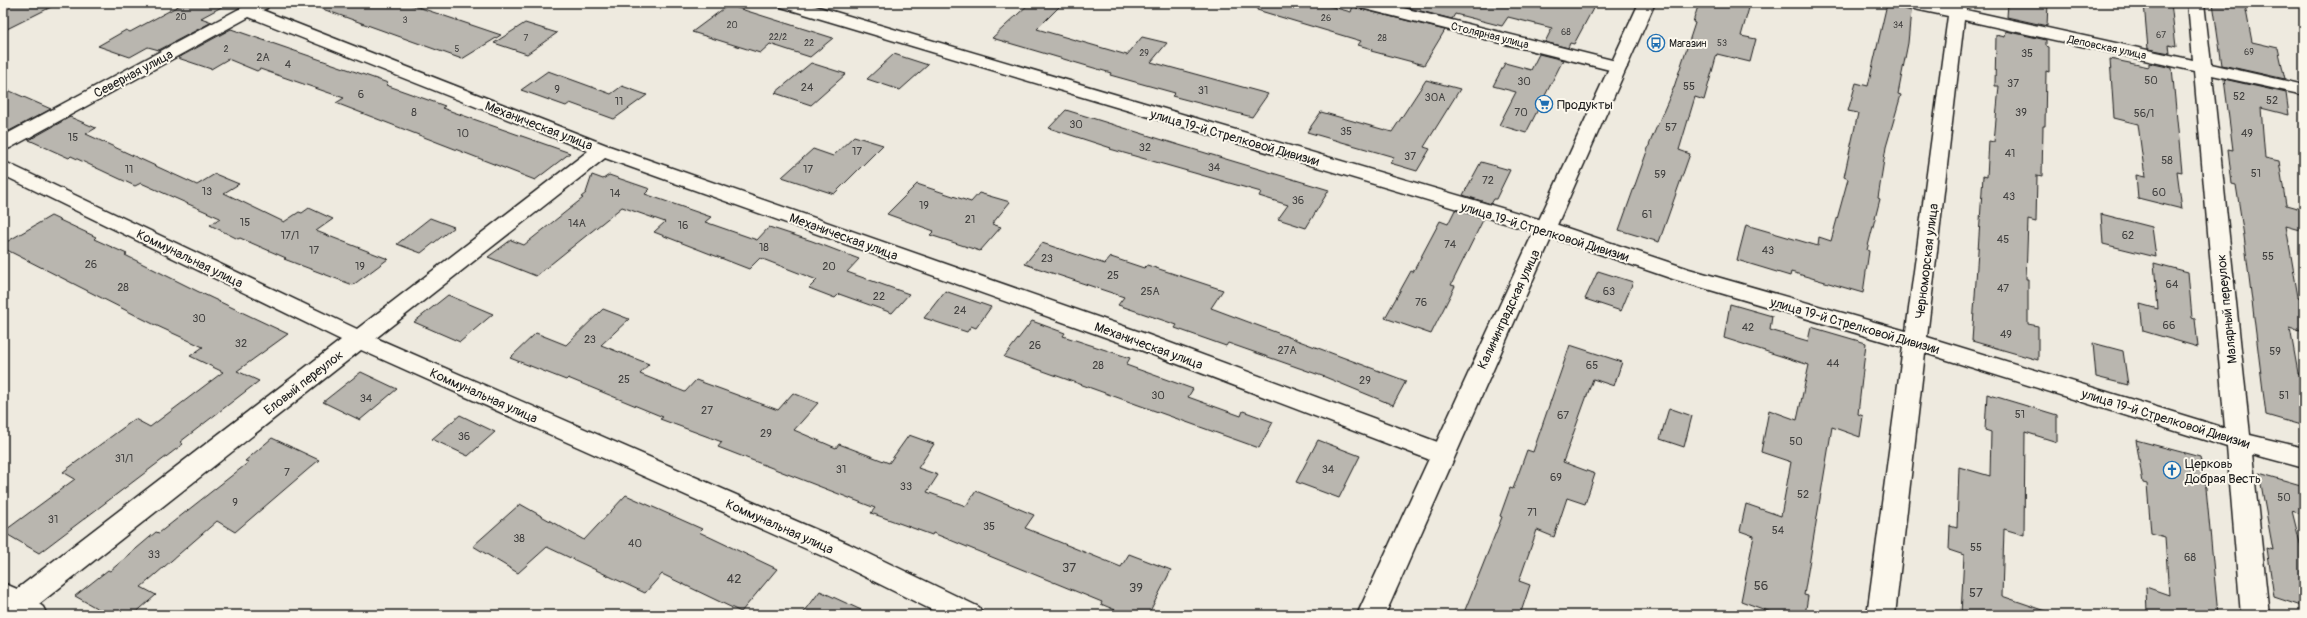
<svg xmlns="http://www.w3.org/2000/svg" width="2307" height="618" viewBox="0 0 2307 618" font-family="Pangolin,sans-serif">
<rect width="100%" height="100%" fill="#eeeadf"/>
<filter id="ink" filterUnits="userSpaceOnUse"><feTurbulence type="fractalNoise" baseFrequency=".025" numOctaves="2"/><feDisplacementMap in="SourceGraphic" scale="8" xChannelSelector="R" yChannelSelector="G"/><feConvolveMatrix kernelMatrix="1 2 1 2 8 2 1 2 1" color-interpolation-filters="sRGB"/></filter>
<g filter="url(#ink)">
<path fill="#b9b6af" stroke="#1c1c1c" d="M3 3H59L3 31Z
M184 3H229L201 18 212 22 159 50 148 47 130 57 98 46 126 30 130 32Z
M317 3H406L501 35 462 59 317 7Z
M1030 3H1063L1037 29 1127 55 1142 37 1167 43 1151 62 1268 94 1252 117 1172 96 1175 93 1110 75 1111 73 992 38Z
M1258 3H1318L1351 12 1354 3 1357 8 1445 30 1424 65 1371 51 1372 49 1358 45 1361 41 1257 10Z
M1389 3H1596L1574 44 1570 43 1568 48 1545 42 1552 28 1508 17 1502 26 1455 14 1452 19Z
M1699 3H1726L1749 8 1741 36 1756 39 1750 62 1717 54 1704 100 1695 97 1679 150 1690 154 1659 242 1619 230 1651 140 1674 87 1695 23 1693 22Z
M2008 3H2048L2047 26 2007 17Z
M2144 3H2171L2176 47 2169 45 2170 53 2148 49Z
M2213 3 2245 5 2252 42 2278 48 2285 79 2222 65Z
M1887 4 1911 11 1908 43 1898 94 1901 95 1886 147 1878 198 1880 199 1867 250 1869 251 1863 293 1791 272 1790 276 1737 260 1746 225 1818 246 1819 237 1831 241 1848 179 1844 177 1858 113 1848 111 1856 83 1868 86Z
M727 6 728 5 833 38 810 57 770 44 760 53 692 32Z
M525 23 557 33 527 54 494 43Z
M231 29 388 83 386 85 445 106 442 108 570 153 535 180 336 103 344 98 260 69 257 71 228 59 211 69 178 58Z
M2006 31 2046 40V46L2049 47V72L2046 71 2045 126H2043L2042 176 2037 175 2036 222 2028 220 2026 279H2028V324L2038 326V360L1972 341 1983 176 1987 177 1989 141 1994 142 1999 86H1995L1996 35 2005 37Z
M894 54 928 65 900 90 867 79Z
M1539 54 1563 60 1526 133 1499 125 1516 92 1493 86 1505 63 1531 70Z
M2110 59 2149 67V63L2172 68 2182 172 2177 171 2182 209 2138 198 2136 175 2145 177 2138 124 2114 118Z
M811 63 846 74 811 105 775 93Z
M548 71 611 94 622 86 647 95 614 119 570 103 566 106 521 90Z
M2224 79 2286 93 2289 115 2261 108 2265 158 2279 161 2286 205 2304 210V231L2286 226 2298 297 2304 298V332L2290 328 2298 373 2304 375V426L2266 415 2244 236 2236 185 2232 184 2228 149 2233 150Z
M1426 80 1460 89 1424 147 1430 149 1417 171 1390 163 1394 157 1307 132 1321 112 1392 132Z
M3 88 51 109 9 131 3 128Z
M1066 110 1179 145 1329 190 1306 228 1278 219 1288 205 1259 196 1261 192 1110 149 1111 148 1049 128Z
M70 117 96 128 86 134 197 185 215 174 239 184 224 193 284 222 299 212 302 213 309 208 333 219 316 231 388 259 353 285 284 259 286 258 240 238 238 239 210 225 220 218 141 183 135 186 71 156 69 158 29 140Z
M854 136 883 145 834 194 782 177 813 149 833 156Z
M1481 162 1510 170 1496 199H1494L1491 204 1463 195Z
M592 175 603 179 609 175 650 189 645 194 711 217 705 222 757 240 769 227 812 241 859 259 847 272 909 294 892 313 839 294 835 298 809 288 817 280 760 258 749 269 654 232 665 222 622 207 536 276 488 257 511 240 524 245 583 198 581 197 586 193Z
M917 184 971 202 979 193 1010 202 992 224 1001 227 980 251 930 235 934 231 887 214Z
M1455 210 1484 218 1451 285 1455 286 1431 334 1385 318 1411 271 1413 272 1440 221 1448 224Z
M2101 214 2152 227 2156 257 2103 244Z
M51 216 96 237 94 239 127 254 125 255 197 291 288 334 237 371 259 381 180 442 183 444 39 553 3 532 75 479 63 472 135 419 150 427 223 372 190 356 203 347 153 324 3 248V244Z
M430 218 454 227 421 253 397 244Z
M1042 243 1105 264 1111 257 1144 268 1147 265 1223 290 1211 308 1406 381 1393 405 1325 377 1228 343 1226 346 1175 328 1177 325 1118 305 1124 297 1025 264Z
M2154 263 2188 272 2192 318 2195 319 2198 347 2143 331 2140 304 2158 309Z
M1598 271 1633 282 1621 311 1585 299Z
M945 291 991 307 976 328 971 326 967 332 924 318Z
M448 295 493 314 460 342 414 322Z
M1730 304 1772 316 1770 330 1808 341 1811 327 1866 343 1858 414 1863 416 1860 437 1832 427 1804 595 1808 596 1805 615H1779L1741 601 1754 536 1740 531 1746 504 1781 516 1791 462 1761 452 1769 410 1797 420 1809 365 1724 338Z
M603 309 629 319 601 345 649 364 640 374 685 392 696 380 778 410 793 393 818 403 794 430 836 448 839 444 889 463 909 435 934 444 918 468 938 475 927 492 966 506 976 491 1034 515 1025 528 1121 567 1129 554 1171 570 1148 615H1127L1101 604 1102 602 933 533 932 535 871 513 875 508 718 447 722 442 660 419 663 417 568 378 566 380 510 358 536 333 566 345Z
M1032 321 1065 333 1063 336 1130 358 1126 365 1193 389 1188 397 1241 416 1243 411 1273 422 1259 448 1004 357Z
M2093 343 2123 351 2128 385 2096 377Z
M1570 345 1622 362 1614 386 1593 379 1563 462 1595 474 1585 504 1567 498 1554 537 1537 530 1519 581 1530 585 1520 615H1463L1502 517 1500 516 1510 488 1513 489 1527 450 1533 452Z
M361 372 397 389 360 420 323 402Z
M1987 394 2057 415V442L2025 432 2024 535 2004 529 2002 596 2046 611V615H1961L1964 555 1949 550 1950 526 1957 528 1959 467 1990 476 1991 432 1985 430Z
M1669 408 1692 416 1684 447 1660 439Z
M460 415 495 432 468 456 432 439Z
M272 438 319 460 235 532 217 521 141 587 156 595 133 615H109L75 596 108 570 110 571 156 532 159 533 249 462 245 461Z
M1318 440 1360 456 1339 498 1296 482Z
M2136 440 2200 457 2206 488 2218 615H2147L2146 587 2169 595 2165 537 2151 533 2147 484 2143 483Z
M2259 473 2304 486V515L2292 511 2304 559V607L2274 597 2267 548 2273 550Z
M626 495 702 529 699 532 777 569 741 612 662 574 645 593 547 547 518 573 473 546 520 504 584 540Z
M820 591 872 615H802Z"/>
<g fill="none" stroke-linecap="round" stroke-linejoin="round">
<defs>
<path id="street" d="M250 3H269L267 8 262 10 609 146 1146 334 1451 447 1454 454 1451 461 1442 464 1433 461 1130 346 605 158 376 338 849 544 979 607 983 615H942L831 560 361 350 39 604 43 607 47 615H3V583L17 589 341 340 3 175V161L357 329 588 151 249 17 10 148 3 150V136Z
M779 3H805L1552 223 1689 269 1906 331 1948 16 1905 7 1903 3H1934L1949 6 1950 3H1966V10L2193 60 2188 3H2204L2211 64 2304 85V95L2212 75 2250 435 2304 448V468L2252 454 2269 615H2241L2227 447 1925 353 1895 615H1867L1903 347 1673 279 1538 233 781 7ZM1964 20 2194 71 2225 428 1927 337Z
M1355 3H1383L1624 63 1627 67 1624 71 1618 72 1357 7Z"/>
<path id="secondary" d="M1639 3H1655L1385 615H1357Z"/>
</defs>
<use href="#street" stroke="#1c1c1c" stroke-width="3"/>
<use href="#secondary" stroke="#1c1c1c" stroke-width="3"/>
<use href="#street" fill="#fbf7ec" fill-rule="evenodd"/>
<use href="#secondary" fill="#fbf7ec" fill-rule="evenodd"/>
</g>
</g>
<defs>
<symbol id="bus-ring" viewBox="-11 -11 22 22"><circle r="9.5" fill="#fbf7ec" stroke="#1f6fb2" stroke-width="1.5"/><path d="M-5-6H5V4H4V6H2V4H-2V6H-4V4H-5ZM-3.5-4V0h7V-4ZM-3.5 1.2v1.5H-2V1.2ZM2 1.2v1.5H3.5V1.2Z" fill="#1f6fb2"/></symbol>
<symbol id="supermarket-ring" viewBox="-11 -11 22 22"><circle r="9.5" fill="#fbf7ec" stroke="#1f6fb2" stroke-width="1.5"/><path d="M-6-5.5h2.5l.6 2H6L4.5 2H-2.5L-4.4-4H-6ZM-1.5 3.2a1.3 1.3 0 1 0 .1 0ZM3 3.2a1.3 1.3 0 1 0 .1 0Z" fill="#1f6fb2"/></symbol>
<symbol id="church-ring" viewBox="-11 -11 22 22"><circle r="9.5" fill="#fbf7ec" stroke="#1f6fb2" stroke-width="1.5"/><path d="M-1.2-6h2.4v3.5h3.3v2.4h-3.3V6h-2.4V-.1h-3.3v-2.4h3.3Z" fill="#1f6fb2"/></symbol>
</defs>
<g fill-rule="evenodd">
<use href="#bus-ring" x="1646" y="33" width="20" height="20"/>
<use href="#supermarket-ring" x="1534" y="94" width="20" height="20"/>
<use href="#church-ring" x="2162" y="460" width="20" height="20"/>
</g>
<g text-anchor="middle" stroke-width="4" stroke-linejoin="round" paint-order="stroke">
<g font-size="9" fill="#434241">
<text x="181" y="20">20</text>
<text x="1326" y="21">26</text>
<text x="405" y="23">3</text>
<text x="732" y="28">20</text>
<text x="1898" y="28">34</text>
<text x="1566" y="35">68</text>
<text x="2161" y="38">67</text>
<text x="778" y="40">22/2</text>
<text x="526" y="41">7</text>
<text x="1382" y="41">28</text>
<text x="809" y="46">22</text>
<text x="1722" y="46">53</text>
<text x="226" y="52">2</text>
<text x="457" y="52">5</text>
<text x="2249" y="55">69</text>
<text x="1144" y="56">29</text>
</g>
<g font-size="11" fill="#1c1c1c" stroke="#fbf7ec">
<text transform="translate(1490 35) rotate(14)" y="4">Столярная улица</text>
<text transform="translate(2107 47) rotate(12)" y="4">Деповская улица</text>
</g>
<g font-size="11" fill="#1c1c1c" stroke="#fbf7ec" text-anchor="start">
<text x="1669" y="47">Магазин</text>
</g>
<g font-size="11" fill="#434241">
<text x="2027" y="57">35</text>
<text x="263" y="61">2А</text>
<text x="288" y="68">4</text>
<text x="2151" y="84">50</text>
<text x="1524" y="85">30</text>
<text x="2013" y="87">37</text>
<text x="1689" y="90">55</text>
<text x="807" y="91">24</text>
<text x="557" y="93">9</text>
<text x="1203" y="94">31</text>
<text x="361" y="98">6</text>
<text x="2239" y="100">52</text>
<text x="1435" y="101">30А</text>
<text x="2272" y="104">52</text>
<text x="619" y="105">11</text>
<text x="414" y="116">8</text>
<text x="1521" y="116">70</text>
<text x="2021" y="116">39</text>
<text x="2144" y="117">56/1</text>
<text x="1076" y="128">30</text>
<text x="1671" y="131">57</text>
<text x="1346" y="135">35</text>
<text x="463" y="137">10</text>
<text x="2247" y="137">49</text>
<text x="73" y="141">15</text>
<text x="1145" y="151">32</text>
<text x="857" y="155">17</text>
<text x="2010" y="157">41</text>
<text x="1410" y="160">37</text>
<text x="2167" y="164">58</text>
<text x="1214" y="171">34</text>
<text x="129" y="173">11</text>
<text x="808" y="173">17</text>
<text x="2256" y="177">51</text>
<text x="1660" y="178">59</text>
<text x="1488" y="184">72</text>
<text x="207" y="195">13</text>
<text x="2159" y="196">60</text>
<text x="615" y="197">14</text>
<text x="2009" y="200">43</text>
<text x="1298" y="204">36</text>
<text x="924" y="209">19</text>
<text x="1647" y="218">61</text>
<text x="970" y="223">21</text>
<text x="245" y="226">15</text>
<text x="577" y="227">14А</text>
<text x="683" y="229">16</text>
<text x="290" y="239">17/1</text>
<text x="2128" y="239">62</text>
<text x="2003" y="243">45</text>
<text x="1450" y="248">74</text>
<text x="764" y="251">18</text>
<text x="314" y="254">17</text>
<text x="1768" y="254">43</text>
<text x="2268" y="260">55</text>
<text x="1047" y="262">23</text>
<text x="91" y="268">26</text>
<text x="360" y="270">19</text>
<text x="829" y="270">20</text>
<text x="1113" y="279">25</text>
<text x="2172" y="288">64</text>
<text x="123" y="291">28</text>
<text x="2003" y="292">47</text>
<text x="1150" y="295">25А</text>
<text x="1609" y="295">63</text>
<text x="879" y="300">22</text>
<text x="1421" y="306">76</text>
<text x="960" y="314">24</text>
<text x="199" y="322">30</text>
<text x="2169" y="329">66</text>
<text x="1748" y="331">42</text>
<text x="2006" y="338">49</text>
<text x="590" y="343">23</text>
<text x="241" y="347">32</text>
<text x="1035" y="349">26</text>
<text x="1287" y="354">27А</text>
<text x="2275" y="355">59</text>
<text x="1833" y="367">44</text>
<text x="1098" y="369">28</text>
<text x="1592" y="369">65</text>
<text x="624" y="383">25</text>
<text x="1365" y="384">29</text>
<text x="1158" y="399">30</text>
<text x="2284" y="399">51</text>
<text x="366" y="402">34</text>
<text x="707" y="414">27</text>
<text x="2020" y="418">51</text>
<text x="1563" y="419">67</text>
<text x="766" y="437">29</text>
<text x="464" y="440">36</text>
<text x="1796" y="445">50</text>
<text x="124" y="462">31/1</text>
<text x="841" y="473">31</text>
<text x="1328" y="473">34</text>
<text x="287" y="476">7</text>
<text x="1556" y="481">69</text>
<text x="906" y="490">33</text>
<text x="1803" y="498">52</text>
<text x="2284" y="501">50</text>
<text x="235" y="506">9</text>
<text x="1532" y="516">71</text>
<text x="53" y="523">31</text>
<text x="989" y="530">35</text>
<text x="1778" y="534">54</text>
<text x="519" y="542">38</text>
<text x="635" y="547">40</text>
<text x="1976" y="551">55</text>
<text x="154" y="558">33</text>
<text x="2190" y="561">68</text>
</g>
<g font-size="13" fill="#1c1c1c" stroke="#fbf7ec">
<text transform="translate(133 73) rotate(-28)" y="5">Северная улица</text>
<text transform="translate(539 125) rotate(21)" y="5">Механическая улица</text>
<text transform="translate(1235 137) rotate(16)" y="5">улица 19-й Стрелковой Дивизии</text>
<text transform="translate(1545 231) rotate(17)" y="5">улица 19-й Стрелковой Дивизии</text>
<text transform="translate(844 236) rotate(20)" y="5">Механическая улица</text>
<text transform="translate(190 258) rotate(26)" y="5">Коммунальная улица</text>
<text transform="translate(1926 261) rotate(-83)" y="5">Черноморская улица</text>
<text transform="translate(1508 309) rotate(-65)" y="5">Калининградская улица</text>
<text transform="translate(2226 309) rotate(-96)" y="5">Малярный переулок</text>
<text transform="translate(1855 325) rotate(16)" y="5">улица 19-й Стрелковой Дивизии</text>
<text transform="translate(1149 345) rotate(20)" y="5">Механическая улица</text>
<text transform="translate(303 382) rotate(-38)" y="5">Еловый переулок</text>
<text transform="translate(484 395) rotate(24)" y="5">Коммунальная улица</text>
<text transform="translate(2166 418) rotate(17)" y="5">улица 19-й Стрелковой Дивизии</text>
<text transform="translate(780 526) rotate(24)" y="5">Коммунальная улица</text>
</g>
<g font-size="13" fill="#1c1c1c" stroke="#fbf7ec" text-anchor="start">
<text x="1557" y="109">Продукты</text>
<text x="2185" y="468">Церковь<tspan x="2185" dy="15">Добрая Весть</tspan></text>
</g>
<g font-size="13" fill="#434241">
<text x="1069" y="572">37</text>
<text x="734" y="583">42</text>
<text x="1761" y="590">56</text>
<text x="1136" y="592">39</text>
<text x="1976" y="597">57</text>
</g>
</g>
<rect width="2307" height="618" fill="none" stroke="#fbf7ec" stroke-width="16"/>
<rect x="8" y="8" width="2291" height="602" fill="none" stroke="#1c1c1c" stroke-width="1.5" filter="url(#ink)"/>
</svg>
